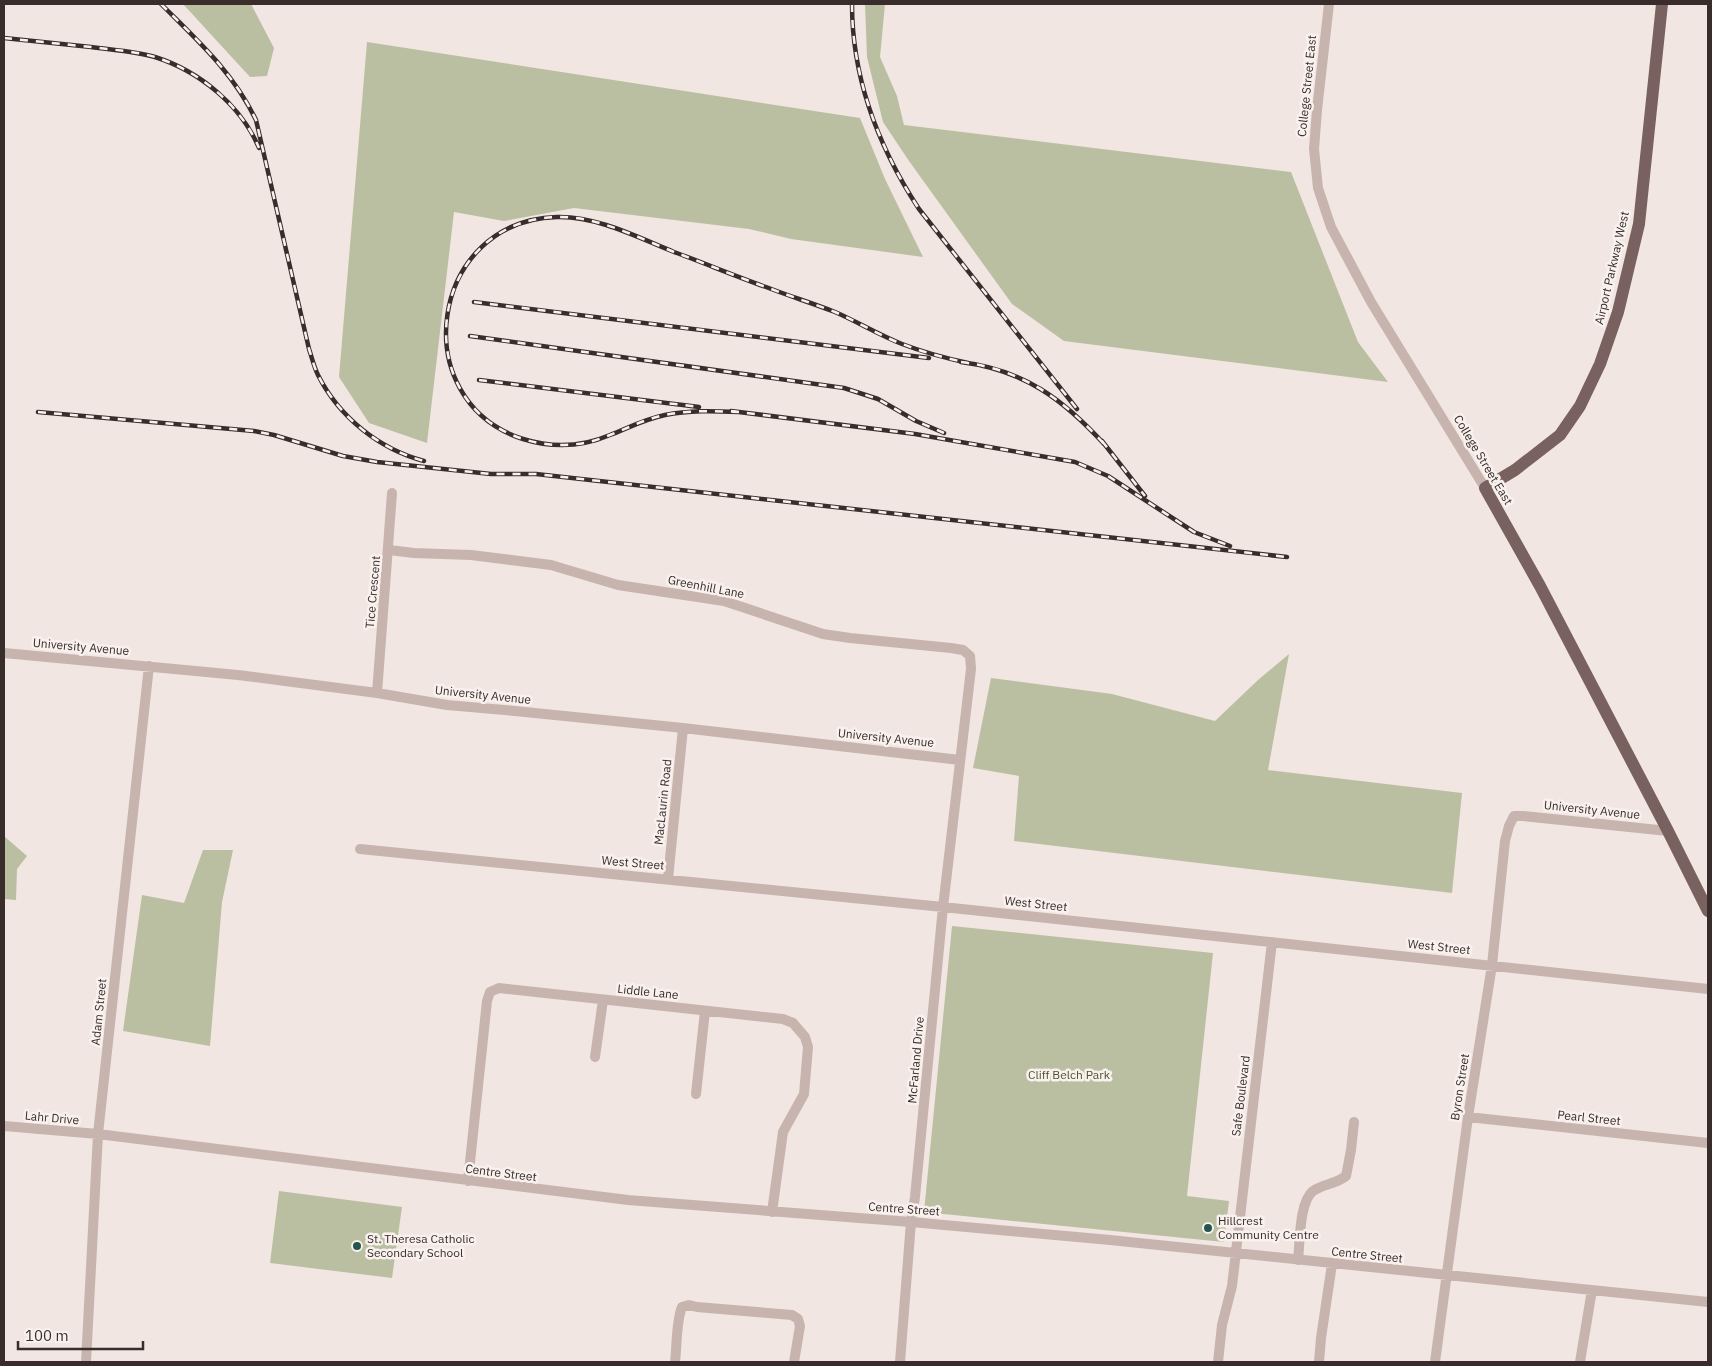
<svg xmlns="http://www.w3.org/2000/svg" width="1712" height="1366" viewBox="0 0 1712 1366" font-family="'IBM Plex Sans',sans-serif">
<rect width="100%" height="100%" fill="#f1e6e1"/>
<path fill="#bbbfa2" d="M183 4H251L274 48 267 76 250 77Z
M865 4H885L880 57 897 96 904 125 1291 172 1358 342 1388 382 1064 341 1012 304 909 161 883 122 867 57Z
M367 42 860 118 885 179 923 257 791 239 749 229 574 208 504 221 454 212 427 443 369 423 339 377Z
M1289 654 1268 770 1462 793 1452 893 1014 841 1019 776 973 768 991 678 1112 694 1215 721 1258 680Z
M4 836 27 856 17 869 16 900 4 899Z
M203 850H233L222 902 210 1046 123 1031 142 895 184 903Z
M952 926 1213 953 1187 1196 1229 1201 1224 1242 924 1212Z
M279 1191 402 1207 392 1278 270 1263Z"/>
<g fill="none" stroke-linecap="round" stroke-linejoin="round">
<path stroke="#c8b4ae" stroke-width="10" d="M1329 4 1317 110 1314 149 1318 188 1331 227 1371 302 1485 488
M389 550 414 553 471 555 551 565 618 585 724 601 823 634 850 638 951 648 963 650 970 656 971 669 943 907 915 1197 911 1222 900 1362
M4 653 238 675 377 693 447 705 515 711 683 728 960 760
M377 693 392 493
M360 849 943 907 1708 989
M668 879 683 728
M595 1057 603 1000
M696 1094 705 1011
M1468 1117 1708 1143
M4 1126 98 1134 628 1200 911 1222 1110 1240 1708 1302
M468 1181 487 1001 490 992 499 988 783 1019 793 1023 805 1037 808 1047 804 1094 783 1132 772 1212
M1298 1260C1300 1243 1299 1202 1313 1191 1323 1184 1336 1184 1346 1176L1351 1150 1354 1122
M86 1362 98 1134 149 666
M675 1362C677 1347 676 1321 682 1307L689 1305 697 1307 792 1315 798 1319 800 1326 794 1362
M1218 1362 1222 1325 1232 1286 1272 942
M1319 1362 1321 1338 1332 1264
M1435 1362 1468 1117 1492 965 1505 841 1509 826 1514 816H1523L1668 831
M1580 1362 1592 1290"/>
<path stroke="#78615e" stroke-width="12" d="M1662 4 1639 224 1618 312 1600 364 1580 406 1560 435 1515 470 1485 488 1540 586 1668 831 1708 911"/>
<defs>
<path id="rail" d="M161 4C198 41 233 72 256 120L309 349C312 358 314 367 318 375 339 417 379 449 424 461
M852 4C852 78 879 148 919 209L1077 409
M4 38C33 41 62 44 91 47 113 50 135 51 155 57 199 71 241 105 259 148
M474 302 929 358
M470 336 844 388 878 399 916 421 944 433
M961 362C1024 370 1063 399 1105 445
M479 380 699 407
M731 411 915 434 1075 462 1108 476 1194 532 1230 546
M38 412 254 431 274 435 343 456 377 462 491 474H536L1287 557
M739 412C714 411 689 410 665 415 645 419 628 428 610 435 582 447 552 448 523 439 404 401 429 220 557 217 597 216 637 237 674 252 704 263 735 276 766 287 789 296 812 303 835 312 858 322 879 335 902 344 923 352 945 358 968 363
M1102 441 1145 496"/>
</defs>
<use href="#rail" stroke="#382d2b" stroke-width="4.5"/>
<use href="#rail" stroke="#f9f1ed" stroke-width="2.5" stroke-dasharray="8" stroke-linecap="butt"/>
</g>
<g fill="#25554e" stroke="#f9f1ed" stroke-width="2">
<circle cx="1208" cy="1228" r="5"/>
<circle cx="357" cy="1246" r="5"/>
</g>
<g text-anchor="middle" stroke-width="5" stroke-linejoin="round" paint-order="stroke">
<g font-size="12" fill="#382d2b" stroke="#f9f1ed">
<text transform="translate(1307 86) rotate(-84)" y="4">College Street East</text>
<text transform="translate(1612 268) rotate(-77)" y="4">Airport Parkway West</text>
<text transform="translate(1483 460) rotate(59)" y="4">College Street East</text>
<text transform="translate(706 587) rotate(11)" y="4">Greenhill Lane</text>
<text transform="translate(373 592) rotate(-85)" y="4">Tice Crescent</text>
<text transform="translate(81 647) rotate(5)" y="4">University Avenue</text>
<text transform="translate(483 695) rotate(6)" y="4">University Avenue</text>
<text transform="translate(886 738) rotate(6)" y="4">University Avenue</text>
<text transform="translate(663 802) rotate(-84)" y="4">MacLaurin Road</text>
<text transform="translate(1592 810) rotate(6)" y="4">University Avenue</text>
<text transform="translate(633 863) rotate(5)" y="4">West Street</text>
<text transform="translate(1036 904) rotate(6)" y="4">West Street</text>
<text transform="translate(1439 947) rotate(6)" y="4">West Street</text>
<text transform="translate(648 992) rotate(6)" y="4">Liddle Lane</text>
<text transform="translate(99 1012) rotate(-84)" y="4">Adam Street</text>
<text transform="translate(916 1060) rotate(-85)" y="4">McFarland Drive</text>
<text transform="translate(1460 1087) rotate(-81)" y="4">Byron Street</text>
<text transform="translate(1241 1096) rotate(-83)" y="4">Safe Boulevard</text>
<text transform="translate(52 1118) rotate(5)" y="4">Lahr Drive</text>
<text transform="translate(1589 1118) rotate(6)" y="4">Pearl Street</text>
<text transform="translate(501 1173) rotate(7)" y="4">Centre Street</text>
<text transform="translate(904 1209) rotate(4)" y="4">Centre Street</text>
<text transform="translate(1367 1255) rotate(6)" y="4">Centre Street</text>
</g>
<g font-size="12" fill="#4e5431" stroke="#f9f1ed">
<text x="1069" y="1079">Cliff Belch Park</text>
</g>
<g font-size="12" fill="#382d2b" stroke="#f9f1ed" text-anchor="start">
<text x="1218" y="1225">Hillcrest<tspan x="1218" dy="14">Community Centre</tspan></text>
<text x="367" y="1243">St. Theresa Catholic<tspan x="367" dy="14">Secondary School</tspan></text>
</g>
</g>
<rect width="1712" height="1366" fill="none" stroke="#382d2b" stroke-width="10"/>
<path d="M18 1341v8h125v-8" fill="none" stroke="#382d2b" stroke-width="2.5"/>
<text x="25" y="1341" font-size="15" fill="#382d2b" stroke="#f9f1ed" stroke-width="4" paint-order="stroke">100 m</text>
</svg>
